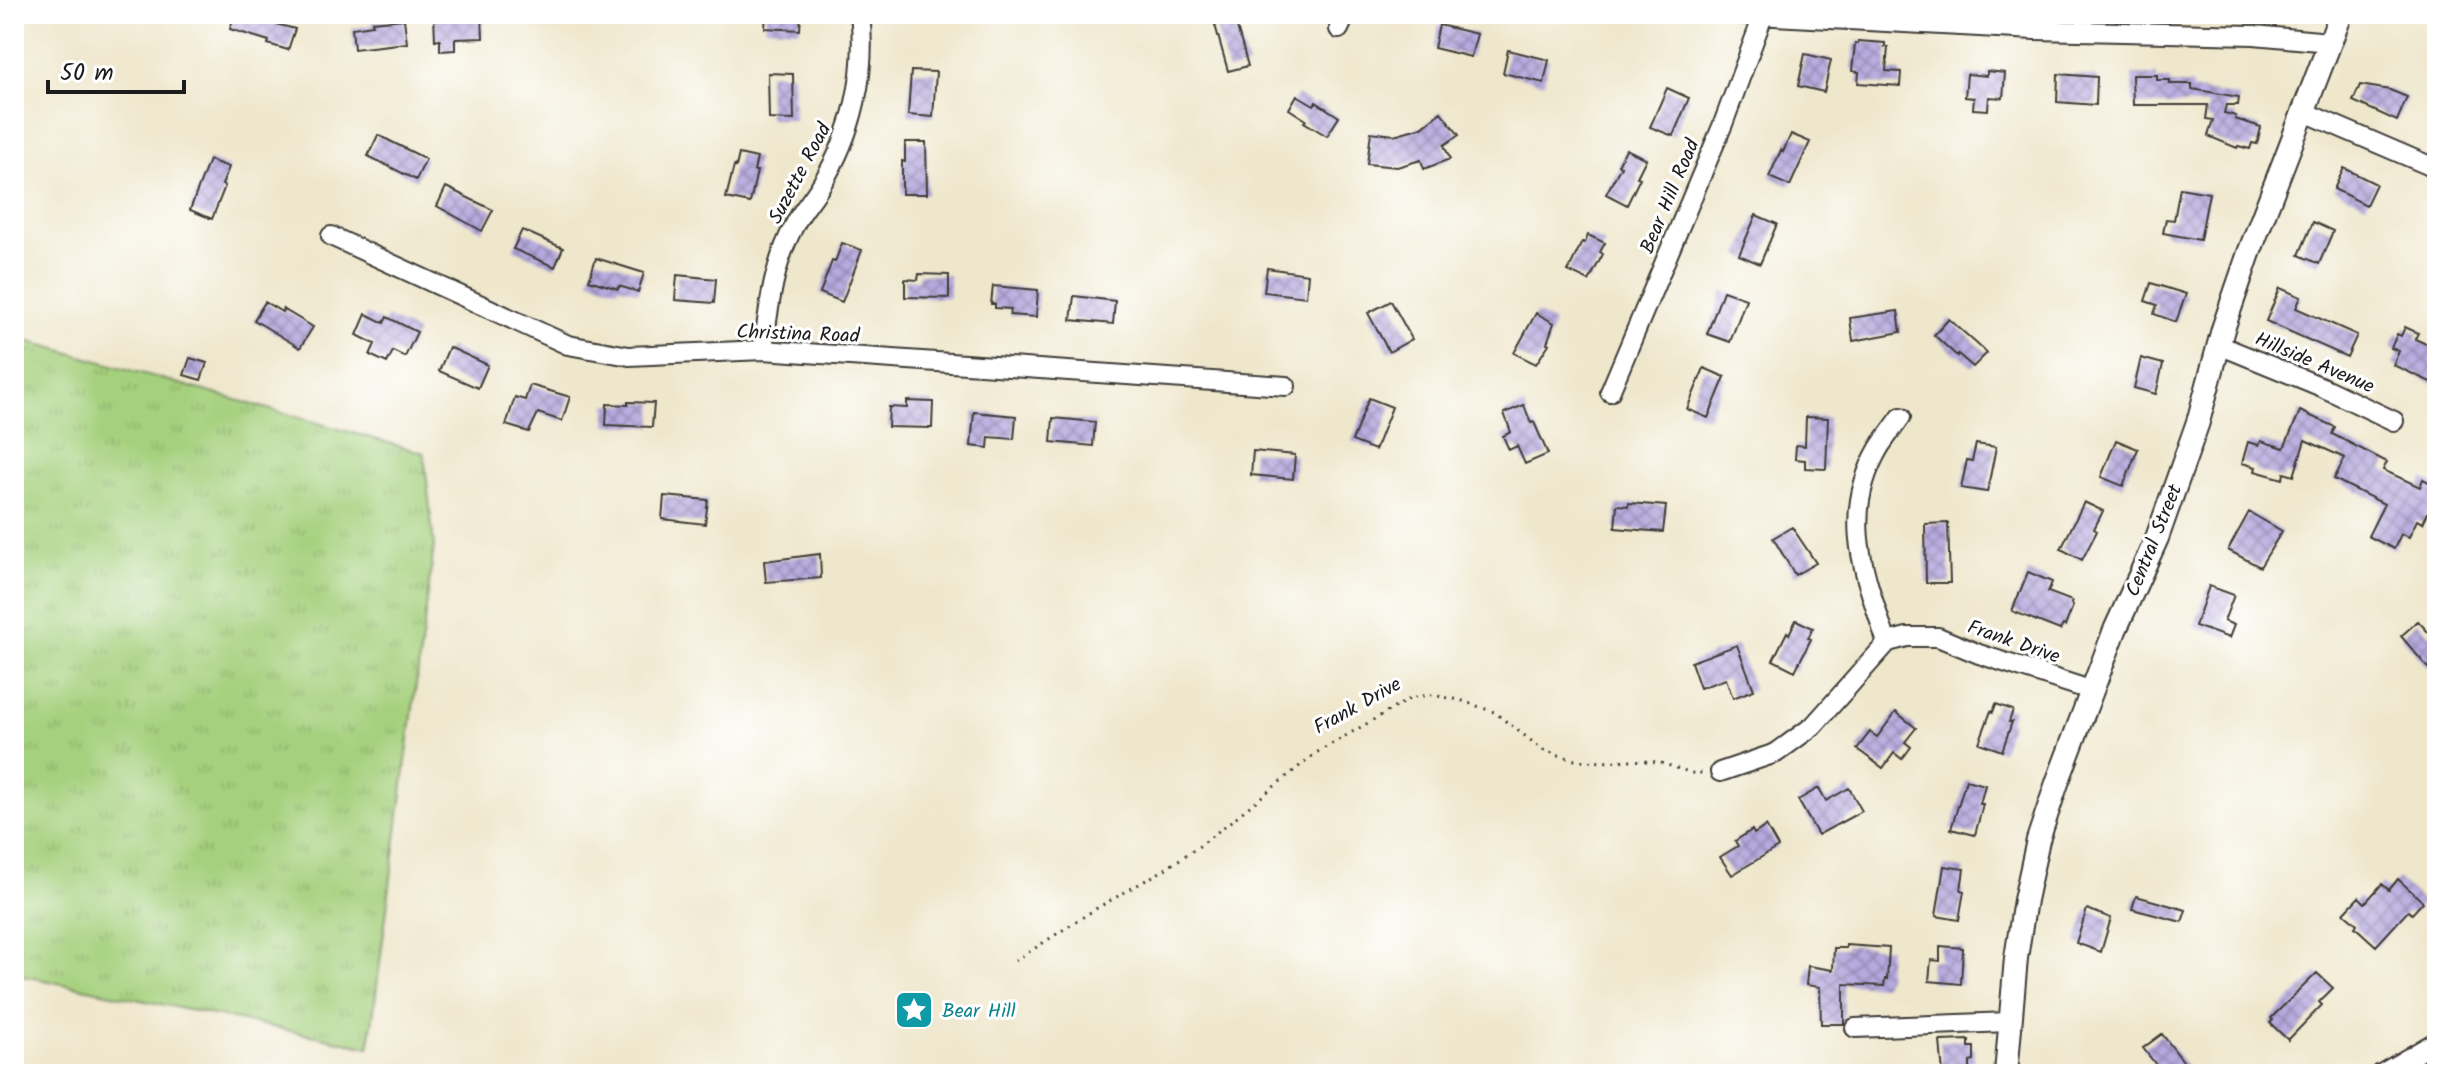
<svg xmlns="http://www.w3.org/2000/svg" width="2451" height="1088" viewBox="0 0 2451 1088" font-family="Kalam,sans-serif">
<defs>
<pattern id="park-tufts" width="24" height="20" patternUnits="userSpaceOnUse" patternTransform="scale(2)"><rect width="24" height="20" fill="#a5d07d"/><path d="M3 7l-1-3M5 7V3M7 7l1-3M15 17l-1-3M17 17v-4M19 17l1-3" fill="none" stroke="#8db26b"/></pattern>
<pattern id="building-cross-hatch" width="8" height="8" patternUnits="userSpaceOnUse" patternTransform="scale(2)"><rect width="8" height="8" fill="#b6a9de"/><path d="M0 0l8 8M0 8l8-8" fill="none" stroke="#9389b3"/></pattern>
</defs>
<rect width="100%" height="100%" fill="#fff"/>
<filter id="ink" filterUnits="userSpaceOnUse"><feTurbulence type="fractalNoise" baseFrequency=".0125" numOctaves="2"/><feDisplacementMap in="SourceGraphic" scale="16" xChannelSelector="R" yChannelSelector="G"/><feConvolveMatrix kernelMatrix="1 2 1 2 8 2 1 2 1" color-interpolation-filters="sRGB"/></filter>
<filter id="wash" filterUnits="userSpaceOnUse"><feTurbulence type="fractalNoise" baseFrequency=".006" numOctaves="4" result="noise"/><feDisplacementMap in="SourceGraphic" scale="32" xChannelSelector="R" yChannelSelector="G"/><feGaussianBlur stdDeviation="1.8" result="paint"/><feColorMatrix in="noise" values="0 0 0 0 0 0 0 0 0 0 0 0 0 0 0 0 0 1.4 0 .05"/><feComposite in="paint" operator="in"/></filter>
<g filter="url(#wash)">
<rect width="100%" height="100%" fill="#efe7cc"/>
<path fill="url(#park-tufts)" stroke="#60764c" stroke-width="2" d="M14 337 424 453 434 546 369 1047 14 974Z"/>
<g id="blocks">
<path fill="url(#building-cross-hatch)" d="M235 14H257L277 20 276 24 295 29 288 50 268 44 269 41 230 29Z
M766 14H801L800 30 765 28Z
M465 15V18L482 17 483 38 455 39V50L440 51V39L435 40 434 16Z
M404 19 407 43 354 49 352 28 373 25 372 22Z
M1232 20 1234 25 1236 24 1248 66 1228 71 1215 25Z
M1439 25 1477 34 1471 57 1434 48Z
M1858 41 1885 43V47H1888L1886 71 1901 72 1900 86 1858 83 1859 72 1852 71 1855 44H1858Z
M1508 50 1549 60 1544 83 1503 73Z
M1805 54 1831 60 1824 92 1798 86Z
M911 71 936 72 933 117 908 115Z
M1987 71 2005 73 2003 98 1989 97 1988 110 1973 109 1974 98 1965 97 1967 74 1987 76Z
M768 73 793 74 794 120 769 119Z
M2058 74 2097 77 2096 105 2057 102Z
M2132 75H2157V80H2170V84H2192V89L2239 97 2238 105H2226L2224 113 2236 116 2235 119 2261 127 2257 144 2252 143 2250 149 2238 146 2237 148 2208 136 2213 120 2206 119 2208 105H2133Z
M2360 85 2390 90 2407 97 2397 121 2353 101Z
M1667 88 1689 98 1673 136 1650 127Z
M1297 95 1314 105 1316 102 1339 117 1327 136 1304 122 1306 120 1289 109Z
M1441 112 1459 135 1444 145 1450 159 1424 169 1421 160 1397 167 1367 164 1371 132 1394 135 1422 127Z
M1791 134 1810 142 1790 186 1769 177 1781 150 1783 152Z
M378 135 426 159 416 180 368 156Z
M905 142H926L927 194H902V161L905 162Z
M1626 149 1646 159 1637 177 1640 178 1627 205 1606 194 1621 166 1618 165Z
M739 154 757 158 754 171H757L750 203 726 198 734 166 736 167Z
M209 160 229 167 222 185 225 186 212 219 190 210Z
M2344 168 2376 184 2366 205 2334 189Z
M446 187 493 210 482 231 437 206Z
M2180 188 2209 193 2200 240 2163 233 2166 219 2174 220Z
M1756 215 1777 224 1760 264 1739 255Z
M2313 222 2333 231 2319 264 2299 255Z
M522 230 563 248 555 267 513 249Z
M1588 235 1605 243 1600 252 1603 254 1589 281 1568 271 1582 242 1585 243Z
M842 243 862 250 842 302 820 293 832 261 835 262Z
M596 258 644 273 638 292 619 286 618 289 589 280Z
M1267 268 1308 274 1306 297 1264 292Z
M919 274 949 275V298L905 297V279L918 280Z
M677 275 716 279 714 303 675 300Z
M2151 283 2186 294 2176 322 2154 314 2157 305 2145 301Z
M993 286 1038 290 1036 317 1010 315 1011 309 995 308V304H991Z
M2280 288 2301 297 2296 308 2357 335 2347 357 2266 321Z
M1723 291 1746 299 1730 342 1707 334Z
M1074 296 1115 301 1113 324 1071 320Z
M1391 301 1412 339 1389 352 1368 313Z
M265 302 282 312 283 309 313 327 300 348 254 320Z
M1898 311 1901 332 1853 341 1850 318Z
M1536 313 1554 323 1547 343 1549 344 1536 364 1514 353Z
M366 314 384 323 387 317 417 332 405 357 393 351 387 363 370 355 375 344 357 335Z
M1949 319 1987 353 1973 367 1958 354 1957 356 1934 335Z
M2405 327 2418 333 2415 339 2437 349V385L2393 365 2399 351 2391 348 2397 334 2401 336Z
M449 347 488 365 478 388 439 371Z
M190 358 207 363 201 380 184 375Z
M2141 358 2163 364 2156 394 2134 388Z
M1704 368 1725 377 1708 418 1687 409Z
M530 385 570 397 562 421 538 413 529 432 506 425 515 397 525 400Z
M1369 398 1392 407 1375 450 1352 441Z
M907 401 933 402 932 428 888 427 889 407 907 408Z
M628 402 654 403 652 427 606 425 607 404 628 405Z
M1524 405 1531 423 1534 422 1548 454 1525 464 1517 446 1509 450 1503 436 1511 432 1504 413Z
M2300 411 2335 427 2332 434 2387 462 2383 470 2420 487 2423 479 2437 486V494L2423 523 2417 520 2409 537 2401 534 2394 549 2368 536 2384 504 2334 479 2345 458 2305 440 2294 476 2284 473 2283 479 2255 471 2256 467 2242 463 2248 442 2259 445 2261 441 2284 448Z
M974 412 1016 416 1014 439 989 437 988 448 971 446Z
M1806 417 1828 418 1826 469 1805 468V460L1795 459 1796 445 1805 446Z
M1053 418 1095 422 1093 446 1051 442Z
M2116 440 2138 449 2123 486 2101 477Z
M1976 444 1996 447 1987 492 1961 488 1967 460 1972 461Z
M1253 451 1295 455 1293 479 1251 475Z
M664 496 708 500 705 524 662 519Z
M2084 502 2103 511 2094 529 2097 531 2082 560 2061 549Z
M1629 503 1666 506 1663 532 1615 528 1617 505 1628 506Z
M2249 512 2282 531 2260 567 2228 550Z
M1948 523 1950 583H1926L1925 524Z
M1792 527 1816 563 1795 575 1773 538Z
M820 554 821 578 766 582 764 561Z
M2028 572 2052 582 2048 592 2072 601 2071 604 2073 606 2065 626 2063 625 2060 630 2012 611Z
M2209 586 2234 595 2224 621 2234 625 2229 638 2195 626Z
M1796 620 1813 628 1808 638 1811 639 1795 671 1773 660 1787 632 1789 634Z
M2418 621 2437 642V660L2428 668 2401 636Z
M1737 645 1754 690 1733 698 1726 679 1700 688 1691 662Z
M1996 704 2013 710 2009 722H2012L2002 751 1979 743 1991 711 1993 712Z
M1896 712 1916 728 1905 742 1911 747 1902 759 1894 753 1883 768 1857 749 1870 732 1877 737Z
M1966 780 1985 785 1980 804H1983L1975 835 1951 829Z
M1819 788 1826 801 1849 788 1862 811 1818 835 1798 800Z
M1766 826 1778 847 1732 875 1720 857 1738 846 1735 841 1752 830 1754 834Z
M1944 866 1964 869 1961 890 1964 891 1959 920 1936 916Z
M2398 879 2423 902 2412 914 2408 911 2376 946 2355 927 2357 924 2344 913 2359 897 2365 903 2382 884 2389 890Z
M2136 896 2186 910 2182 922 2132 909Z
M2087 909 2111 918 2101 952 2076 943Z
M1846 945 1889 948 1887 979H1885L1884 986 1844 984V1024H1821L1820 987 1806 985 1808 966 1833 970 1834 948H1846Z
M1940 946 1963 948 1961 984 1929 981 1931 960 1940 961Z
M2317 973 2333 988 2319 1002 2322 1005 2288 1040 2270 1023 2273 1020 2271 1018Z
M2162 1034 2193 1074H2163L2143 1048Z
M1969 1040V1047H1974V1061L1970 1062V1074H1943L1940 1041Z"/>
</g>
</g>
<g filter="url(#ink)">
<use href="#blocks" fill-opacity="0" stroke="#3c3a36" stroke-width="2"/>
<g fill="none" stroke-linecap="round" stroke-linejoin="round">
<defs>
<path id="minor" d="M1738 14 2035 30 2254 35 2329 42
M1339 29 1346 14
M2302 111 2437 169
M331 236 568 345 629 356 763 350 1286 386
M2219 345 2322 387 2394 421
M763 350C769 307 773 265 794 226 801 211 813 199 821 185 853 134 867 73 860 14
M1610 392 1723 124 1763 16
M1887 643C1865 574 1839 517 1879 448 1886 437 1894 427 1901 417
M1720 772 1776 753 1813 726 1888 642 1907 637H1938L1979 654 2093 691
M1855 1028 2009 1022
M2381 1074 2437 1041"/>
<path id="tertiary" d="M2006 1074 2016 958 2025 900 2038 840 2057 783 2115 630 2157 538 2198 422 2223 329 2249 253 2341 14"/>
</defs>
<use href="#minor" stroke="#3c3a36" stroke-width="22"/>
<use href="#tertiary" stroke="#3c3a36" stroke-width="26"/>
<path stroke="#3c3a36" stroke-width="3" stroke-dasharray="2 6" stroke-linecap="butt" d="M1015 961 1097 908 1162 871 1201 845 1316 753 1413 697 1432 695 1460 700 1494 712 1543 750 1575 760 1603 762 1631 760 1658 762 1692 773H1703"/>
<use href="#minor" stroke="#fff" stroke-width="18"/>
<use href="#tertiary" stroke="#fff" stroke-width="22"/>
</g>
</g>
<defs>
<symbol id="sight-square" viewBox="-11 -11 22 22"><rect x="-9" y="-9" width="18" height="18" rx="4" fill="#0f9aa8" stroke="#fff"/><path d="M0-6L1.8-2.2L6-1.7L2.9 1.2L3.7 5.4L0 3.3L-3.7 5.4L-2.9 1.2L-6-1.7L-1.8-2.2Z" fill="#fff"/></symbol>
</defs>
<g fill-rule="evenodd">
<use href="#sight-square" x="892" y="988" width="44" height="44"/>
</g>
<g text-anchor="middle" stroke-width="6" stroke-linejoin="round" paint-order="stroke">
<g font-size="20" fill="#1c1c1c" stroke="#fff">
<text transform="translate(799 173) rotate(-62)" y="7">Suzette Road</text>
<text transform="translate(1669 196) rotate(-67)" y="7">Bear Hill Road</text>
<text transform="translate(798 333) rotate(2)" y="7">Christina Road</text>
<text transform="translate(2315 362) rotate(23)" y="7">Hillside Avenue</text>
<text transform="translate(2153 540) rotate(-68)" y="7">Central Street</text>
<text transform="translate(2014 641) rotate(19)" y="7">Frank Drive</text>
<text transform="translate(1357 705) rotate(-29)" y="7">Frank Drive</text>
</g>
<g font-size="20" fill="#0d838f" stroke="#fff" text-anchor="start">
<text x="942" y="1017">Bear Hill</text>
</g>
</g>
<rect width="2451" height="1088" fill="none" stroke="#fff" stroke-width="48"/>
<path d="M48 80v12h136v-12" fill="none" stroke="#1c1c1c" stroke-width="4"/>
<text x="60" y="80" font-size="24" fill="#1c1c1c" stroke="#ffffff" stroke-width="6" paint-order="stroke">50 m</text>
</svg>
